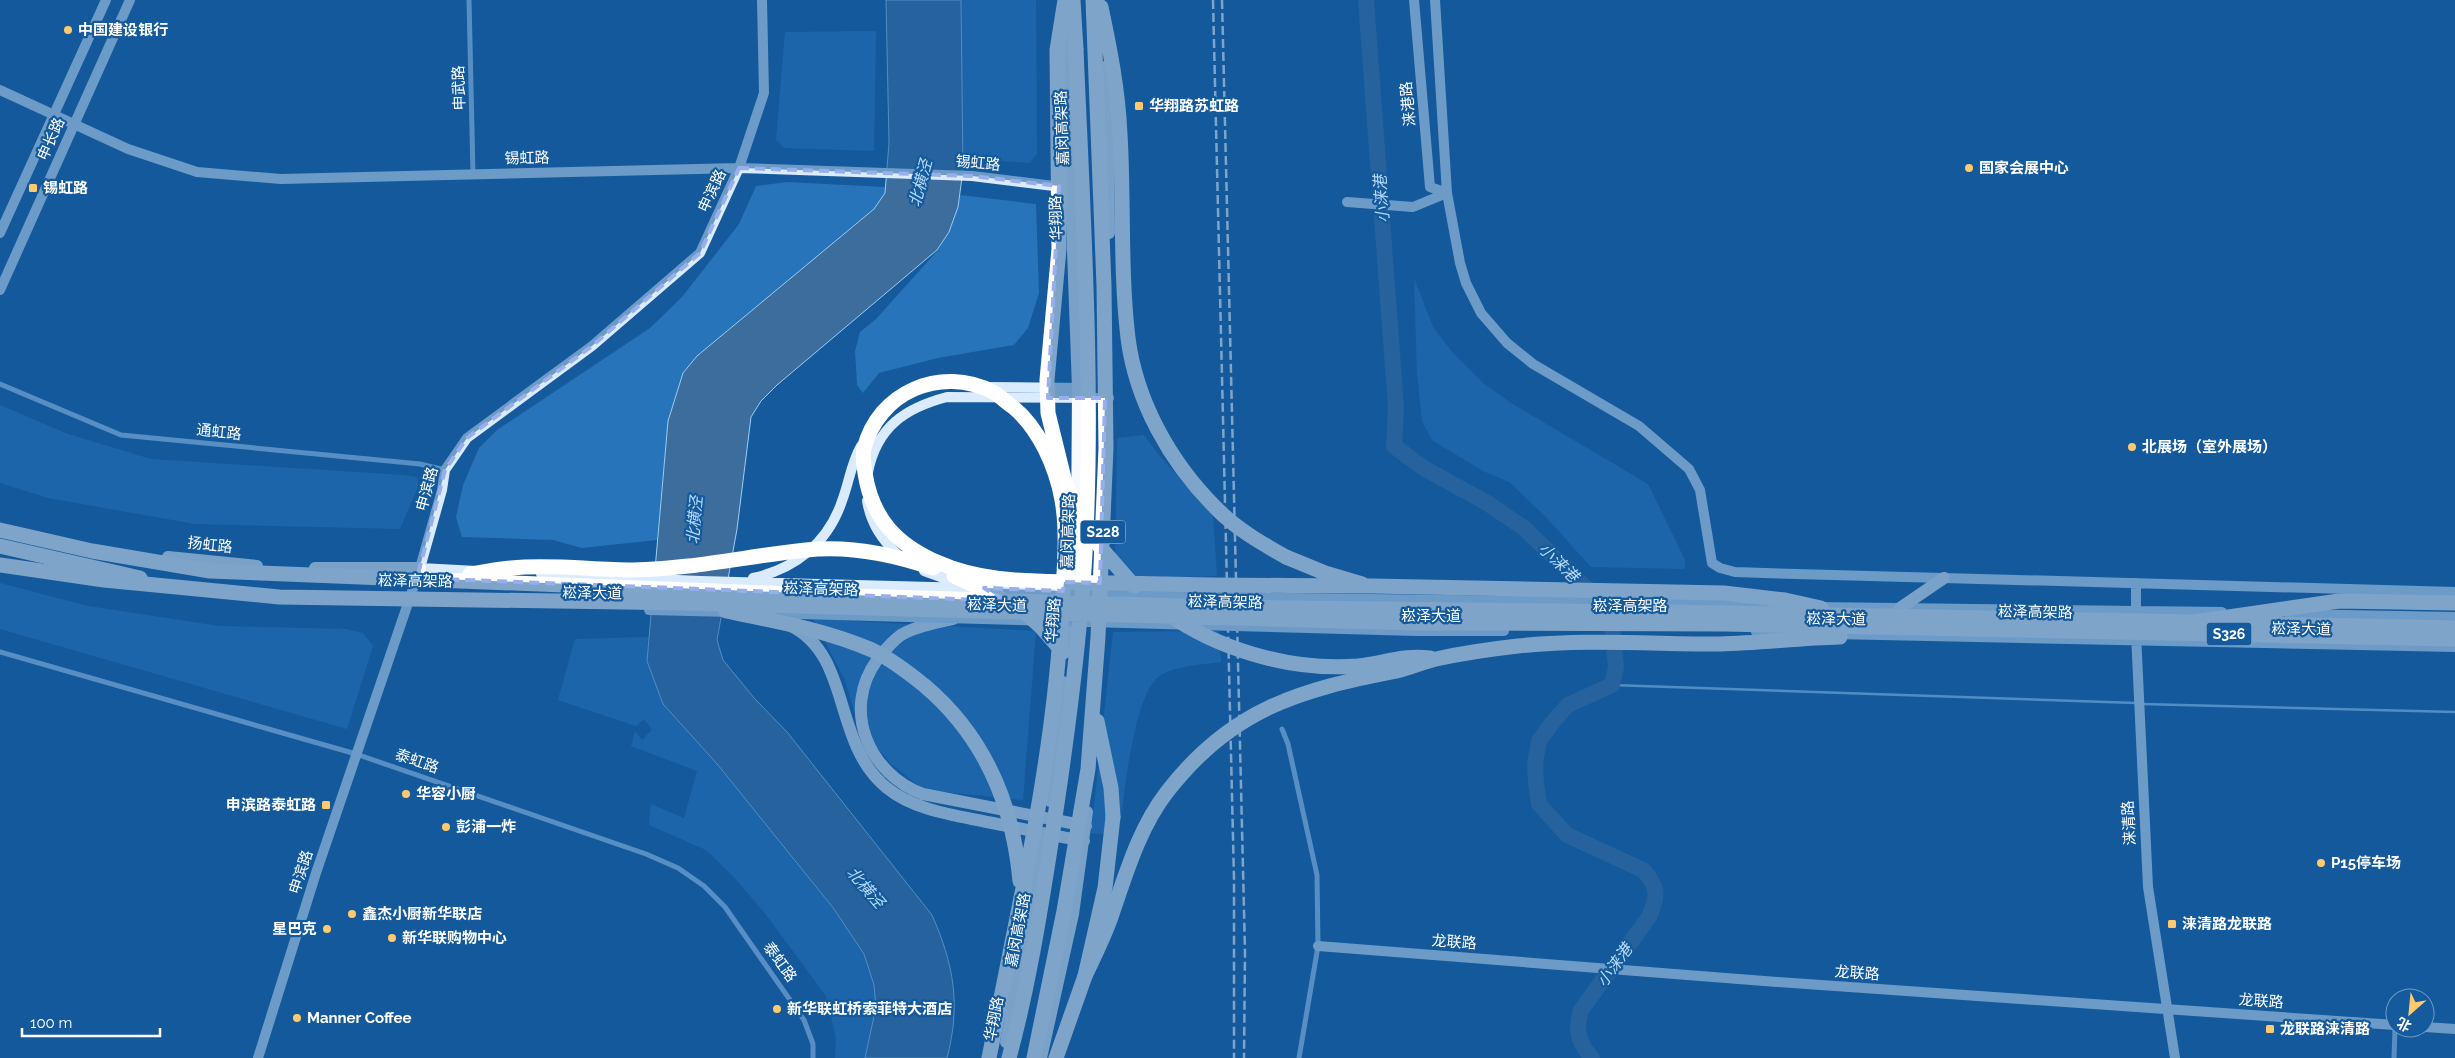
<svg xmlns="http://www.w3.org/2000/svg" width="2455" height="1058" viewBox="0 0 2455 1058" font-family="Raleway,'Noto Sans SC',sans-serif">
<rect width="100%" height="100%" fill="#145a9c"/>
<path fill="#2774ba" d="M961 0H1036L1037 154 1029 163 963 158Z
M876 31 874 151 785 148 776 140 785 32Z
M787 182 885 187V193L874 209 697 356 683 373 668 421 657 540 582 548 553 540 462 537 456 517 463 485 479 448 497 430 650 328 682 297 739 224 756 186Z
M960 195 1036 204 1039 293 1028 328 1014 345 938 358 879 373 863 393 857 385 855 351 860 332 876 319 938 250 949 232 958 207Z
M1414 278 1433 327 1452 352 1483 383 1511 403 1648 484 1685 560V569L1591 567 1545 516 1509 482 1483 471 1432 440 1422 421 1417 373Z
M0 405 68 434 151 459 404 475 417 477 419 485 400 529 195 524 48 498 0 483Z
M1144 435 1158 454 1213 516 1217 576 1115 579 1117 438Z
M0 583 88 606 219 626 346 629 363 633 373 646 347 729 0 629Z
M813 619 1036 631 1023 800 944 792 919 786 890 763 874 743 868 721 856 718 845 680Z
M1219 631 1221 662C1201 665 1178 665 1161 675 1134 690 1125 792 1120 822L1104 834 1091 833 1113 632Z
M648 637 647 661 663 704 718 765 834 909 864 954 874 985 876 1007 865 1058H835L836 1038 826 996 764 912 733 876 706 850 649 825 651 804 684 818 697 771 631 746 635 731 642 740 652 730 644 719 636 726 558 700 575 639Z"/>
<path fill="#3c6d9d" stroke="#9ccdf6" d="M886 0H961L963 170 958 207 949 232 937 250 777 385 761 401 751 417 737 529 717 640 723 660 755 699 787 732 932 915C954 965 961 1005 947 1058H865L876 1007 874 985 864 954 834 909 718 765 663 704 647 661 668 421 683 373 697 356 874 209 885 193 889 143Z"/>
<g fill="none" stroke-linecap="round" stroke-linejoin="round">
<path stroke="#9ccdf6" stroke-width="2.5" d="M1612 685 2136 703
M2142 704 2455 712"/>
<path stroke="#3c6d9d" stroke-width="16" d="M1366 0 1396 408 1394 446 1422 467 1487 503 1524 528 1591 593 1611 618 1616 667 1612 685 1568 705 1552 723 1539 741 1535 764 1536 783 1539 804 1567 835 1643 870C1659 887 1658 896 1649 917L1581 1010C1575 1030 1578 1042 1592 1058"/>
<path stroke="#a9d1f4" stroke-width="5" d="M469 0 473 174
M0 384 121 435 420 464 445 470
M0 652 356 754 646 854 678 868 704 886 725 907 804 1020 813 1044V1058
M1282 729 1288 744 1317 875 1318 946 1299 1058
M2394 1058 2395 1028"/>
<path stroke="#d9ebfd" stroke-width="10" d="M1414 0 1430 187 1447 193
M1435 0 1447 193 1460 263 1466 283 1481 313 1507 343 1533 364 1639 426 1689 469 1700 490 1712 563 1720 568 1735 572 1764 573 2455 592
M0 90 128 149 197 172 281 179 739 168 972 176 1062 187
M1347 202 1413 207 1447 193
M0 233 106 0
M0 290 130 0
M986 387 1084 388
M868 472C877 427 905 408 947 397L1109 398
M867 501C871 524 882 540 899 556
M420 568 477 571
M924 571 960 584
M541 574 700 581 970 588
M753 578C795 569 828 543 842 501 849 483 851 463 861 446
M2136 583V617
M1695 603 1779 606
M1816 607 2222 612
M2289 614 2455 617
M1756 632 1797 633
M1834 634 2455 647
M2136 634 2148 887 2175 1058
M1318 946 1777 982 2395 1025
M2425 1027 2455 1029
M258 1058 316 873 420 568 442 490 445 470 467 438 592 346 700 253 739 168 764 93 762 0"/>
<path stroke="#f6faff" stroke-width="12" d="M1065 30 1078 388 1077 536 1066 647
M1107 66 1109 233
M168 557 257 566
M315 568H420
M1900 608 1944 578
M953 619C936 623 916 626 901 635 891 642 884 651 877 660 841 710 869 774 923 794L1086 826
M791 626C852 656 832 744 887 788 914 810 953 815 987 822 1019 828 1051 835 1084 841
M1050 801 1063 682
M1006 1042 1044 840
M1041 1058 1073 914 1087 812"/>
<path stroke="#fff" stroke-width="15" d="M1073 0 1076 49
M0 546 140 578
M1286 557 1325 573 1362 584
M2219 623 2455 628
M989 1058 1021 898
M1056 1058 1085 976 1105 888 1113 817"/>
<path stroke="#fff" stroke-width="2.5" stroke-dasharray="9 4" stroke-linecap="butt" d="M1213 0 1234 879V1058
M1222 0 1245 952 1244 1058"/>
<path stroke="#d9ebfd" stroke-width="10" d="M987 588 1217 597 1695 603
M649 610 732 612
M761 613 1417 631H1504"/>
<path stroke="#fff" stroke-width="15" d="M1065 0 1057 50 1059 249 1047 380 1048 413 1064 478 1075 507 1086 526
M1101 7C1110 49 1118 90 1120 134 1124 201 1120 271 1128 338 1136 401 1170 462 1215 507 1235 528 1261 543 1286 557
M0 530 92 551 210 571 791 594 1215 607 1723 613 2194 622 2339 601 2455 603
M1100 547 1134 586
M0 565 104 580 279 597 688 603 1419 623 1725 624 2455 639
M470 574C484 572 498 569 511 568 552 564 592 570 633 570 692 569 748 556 806 550 849 545 892 554 933 568
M954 576 1001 598
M726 611C775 621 826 630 872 650 891 659 909 673 925 686 985 737 1013 805 1020 881
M1023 611 1041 627 1063 652
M1177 620C1229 653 1297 671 1358 666 1385 663 1401 655 1430 658
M1097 721 1111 788 1113 817
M1021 898C1041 802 1057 704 1062 606 1064 571 1068 534 1062 500 1056 467 1039 428 1013 407 1006 402 1000 396 993 392 941 365 878 392 864 449 862 457 864 465 865 473 872 519 897 545 939 563 979 581 1025 581 1068 582 1101 583 1134 583 1166 584 1235 586 1303 585 1371 586 1489 588 1606 591 1724 593L1785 600 1821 608
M1085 976C1094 957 1104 937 1111 917 1126 874 1139 828 1167 792 1231 709 1299 690 1397 671 1410 668 1423 662 1436 659 1463 653 1491 649 1518 646 1585 639 1653 644 1720 644 1760 643 1800 638 1840 637
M1009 1058C1028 988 1040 914 1051 843 1066 747 1079 651 1085 554 1094 387 1083 216 1076 49
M1034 1058 1064 911 1088 769 1098 637 1106 448 1104 286 1093 0"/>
</g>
<path d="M0 0H2455V1058H0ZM739 168 972 176 1059 186 1048 398H1105L1100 583 1064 582 1063 591 984 588 1006 601 417 578 445 470 467 438 592 346 700 253Z" fill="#145a9c" fill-opacity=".55" fill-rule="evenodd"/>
<path fill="none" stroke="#99afed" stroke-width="4" stroke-dasharray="10 6" stroke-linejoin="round" d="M739 168 972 176 1059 186 1048 398H1105L1100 583 1064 582 1063 591 984 588 1006 601 417 578 445 470 467 438 592 346 700 253Z"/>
<g fill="#ffc96c" stroke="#145a9c" stroke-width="2">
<circle cx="68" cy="30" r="5"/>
<rect x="1134" y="101" width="10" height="10" rx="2.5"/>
<circle cx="1969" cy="168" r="5"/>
<rect x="28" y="183" width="10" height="10" rx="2.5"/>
<circle cx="2132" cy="447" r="5"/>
<circle cx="406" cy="794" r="5"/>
<rect x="321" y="800" width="10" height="10" rx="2.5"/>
<circle cx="446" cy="827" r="5"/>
<circle cx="2321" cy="863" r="5"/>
<circle cx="352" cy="914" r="5"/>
<rect x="2167" y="919" width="10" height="10" rx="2.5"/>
<circle cx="327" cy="929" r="5"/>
<circle cx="392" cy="938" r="5"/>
<circle cx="777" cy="1009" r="5"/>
<circle cx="297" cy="1018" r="5"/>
<rect x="2265" y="1024" width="10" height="10" rx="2.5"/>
</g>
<g text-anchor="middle" stroke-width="4.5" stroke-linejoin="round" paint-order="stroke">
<g fill="#145a9c" stroke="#b8cee1" stroke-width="1">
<rect x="1080.5" y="520.5" width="45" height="23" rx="4"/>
<rect x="2206.5" y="622.5" width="45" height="23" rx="4"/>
</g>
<g font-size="14" font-weight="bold" fill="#fff">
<text x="1103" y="537">S228</text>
<text x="2229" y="639">S326</text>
</g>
<g font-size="15" font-weight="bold" fill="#fff" stroke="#145a9c" text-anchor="start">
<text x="78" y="35">中国建设银行</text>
<text x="1149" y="111">华翔路苏虹路</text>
<text x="1979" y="173">国家会展中心</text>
<text x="43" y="193">锡虹路</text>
<text x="2142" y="452">北展场（室外展场）</text>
<text x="416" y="799">华容小厨</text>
<text x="316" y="810" text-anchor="end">申滨路泰虹路</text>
<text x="456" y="832">彭浦一炸</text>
<text x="2331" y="868">P15停车场</text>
<text x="362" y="919">鑫杰小厨新华联店</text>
<text x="2182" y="929">涞清路龙联路</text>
<text x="317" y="934" text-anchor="end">星巴克</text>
<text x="402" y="943">新华联购物中心</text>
<text x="787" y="1014">新华联虹桥索菲特大酒店</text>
<text x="307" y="1023">Manner Coffee</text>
<text x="2280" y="1034">龙联路涞清路</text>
</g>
<g font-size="15" fill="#fff" stroke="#145a9c">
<text transform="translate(459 88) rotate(-92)" y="5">申武路</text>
<text transform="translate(1408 104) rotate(-95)" y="5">涞港路</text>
<text transform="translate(1062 128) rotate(-92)" y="5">嘉闵高架路</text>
<text transform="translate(51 139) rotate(-66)" y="5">申长路</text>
<text transform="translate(527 158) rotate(-1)" y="5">锡虹路</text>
<text transform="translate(978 163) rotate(5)" y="5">锡虹路</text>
<text transform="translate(712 191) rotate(-65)" y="5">申滨路</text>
<text transform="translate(1056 218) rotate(-92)" y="5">华翔路</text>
<text transform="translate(219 432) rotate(6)" y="5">通虹路</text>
<text transform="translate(427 489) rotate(-75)" y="5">申滨路</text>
<text transform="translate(1068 531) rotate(-88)" y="5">嘉闵高架路</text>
<text transform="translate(210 545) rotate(6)" y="5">扬虹路</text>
<text transform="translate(415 581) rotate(1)" y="5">崧泽高架路</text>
<text transform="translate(821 589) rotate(2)" y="5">崧泽高架路</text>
<text transform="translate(592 593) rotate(1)" y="5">崧泽大道</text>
<text transform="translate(1225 602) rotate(1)" y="5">崧泽高架路</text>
<text transform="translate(997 605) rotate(2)" y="5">崧泽大道</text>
<text x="1630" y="611">崧泽高架路</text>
<text transform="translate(2035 612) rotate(1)" y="5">崧泽高架路</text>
<text x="1431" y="621">崧泽大道</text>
<text transform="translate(1836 619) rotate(1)" y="5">崧泽大道</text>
<text transform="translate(1053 620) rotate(-85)" y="5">华翔路</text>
<text transform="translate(2301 629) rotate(1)" y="5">崧泽大道</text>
<text transform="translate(417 761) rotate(19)" y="5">泰虹路</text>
<text transform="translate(2129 823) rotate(-93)" y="5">涞清路</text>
<text transform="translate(301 872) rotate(-72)" y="5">申滨路</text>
<text transform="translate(1018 930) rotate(-79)" y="5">嘉闵高架路</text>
<text transform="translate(1454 942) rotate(4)" y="5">龙联路</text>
<text transform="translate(780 962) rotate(54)" y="5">泰虹路</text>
<text transform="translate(1857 973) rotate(4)" y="5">龙联路</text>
<text transform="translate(2261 1001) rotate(4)" y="5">龙联路</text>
<text transform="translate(994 1019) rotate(-79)" y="5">华翔路</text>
</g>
<g font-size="16" font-style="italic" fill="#b6dafa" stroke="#145a9c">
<text transform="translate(920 183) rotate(-75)" y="6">北横泾</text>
<text transform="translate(1381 199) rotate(-94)" y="6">小涞港</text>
<text transform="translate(694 520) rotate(-85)" y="6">北横泾</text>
<text transform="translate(1559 562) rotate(44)" y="6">小涞港</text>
<text transform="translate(866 887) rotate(49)" y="6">北横泾</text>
<text transform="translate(1614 965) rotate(-54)" y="6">小涞港</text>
</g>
</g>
<g transform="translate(2410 1013) rotate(207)"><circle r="24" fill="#145a9c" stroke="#729cc4"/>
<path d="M0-4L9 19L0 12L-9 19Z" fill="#ffc96c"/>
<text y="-8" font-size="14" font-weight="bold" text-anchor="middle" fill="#ffffff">北</text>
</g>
<path d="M22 1028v8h138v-8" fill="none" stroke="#ffffff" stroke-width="2.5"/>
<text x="30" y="1028" font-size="15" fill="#ffffff" stroke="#145a9c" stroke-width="4" paint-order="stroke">100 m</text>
</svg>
